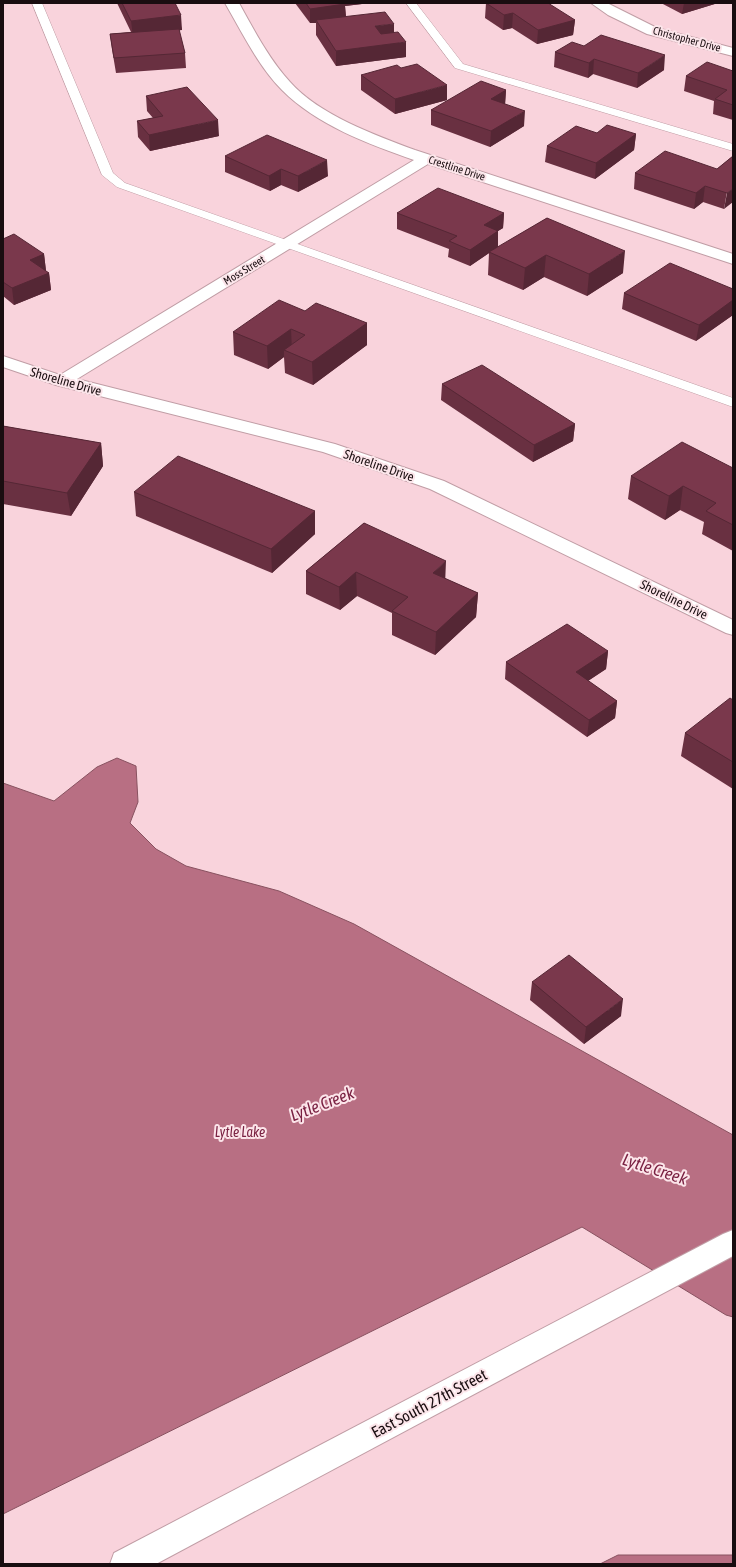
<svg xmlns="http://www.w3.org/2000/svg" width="736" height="1567" viewBox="0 0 736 1567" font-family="'Asap Condensed',sans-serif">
<rect width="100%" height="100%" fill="#f9d3dc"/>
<path fill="#b86f83" stroke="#885260" d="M117 758 136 766 138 802 130 823 156 849 186 866 279 891 354 924 733 1135V1317L726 1315 582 1227 3 1514V783L54 801 97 767Z
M618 1555H733V1564H600Z"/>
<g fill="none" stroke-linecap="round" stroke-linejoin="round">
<defs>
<path id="lane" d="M32 3H42L113 173 125 183 733 398V407L117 187 102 175Z
M406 3H416L463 64 733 144V151L455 68Z"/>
<path id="street" d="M225 3H239C254 30 269 59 290 82 319 115 375 135 415 150L733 254V264L428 164 77 379 335 444 444 481 733 620V635L726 633 430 489 323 452 56 385 3 367V356L60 375 414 160C368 144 317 125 282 90 258 66 242 32 225 3Z
M591 3H607L657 28 733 48V56L647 34 608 15Z"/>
<path id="secondary" d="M733 1230V1256L156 1564H110L114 1553 723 1234Z"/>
</defs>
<use href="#lane" stroke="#c09da5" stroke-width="1"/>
<use href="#street" stroke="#c09da5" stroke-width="2"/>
<use href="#secondary" stroke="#c09da5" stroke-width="2"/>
<use href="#lane" fill="#fff" fill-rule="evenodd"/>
<use href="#street" fill="#fff" fill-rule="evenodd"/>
<use href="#secondary" fill="#fff" fill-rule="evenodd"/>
</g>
<path fill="#693041" d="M117 3H175L182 30H179L185 53 186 68 116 73 112 49 110 34 131 32Z
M295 3H362V4L345 6 346 17 394 32 406 57 336 66 316 35V23H310Z
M486 3 575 20 573 35 537 44 512 28 503 30 485 18Z
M661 3H718L682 14Z
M555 52 664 70 637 88 593 74 588 78 554 67Z
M733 71V120L713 114 714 101 684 91 686 76Z
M361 75 447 100 395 114 361 90Z
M506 90 505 104 524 126 490 147 431 125V110Z
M146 96 219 136 150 151 138 137 137 121 153 118 147 111Z
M597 133 636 134 634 150 595 179 545 162 547 146Z
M225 156 328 176 298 192 281 185 270 191 225 172Z
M733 156 724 209 703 202 694 209 634 189 635 173 717 169Z
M397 213H504L503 228 498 231V247L491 252 547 218 623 273 587 296 544 277 523 290 488 275 489 253 470 266 448 257 449 249 397 229Z
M3 239 44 254 46 271H45L49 273 51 290 14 305 3 296Z
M733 289V315L696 341 622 309 624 293Z
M305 311 367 323V345L313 385 285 373 284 357 268 369 234 355 233 332Z
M442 384 575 424 573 441 533 462 441 400Z
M3 426 101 443 103 466 71 516 3 504Z
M733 468V551L702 534 704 522 680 510 665 520 628 499 631 476Z
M134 492 315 511V534L272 573 136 516Z
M364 523 446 579 478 593 476 617 435 655 392 635V613L357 596 340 610 306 594V571Z
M608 651 606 669 588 681 617 701 615 718 587 737 505 679 506 662Z
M733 700V789L681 756 685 733Z
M532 982 621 1016 584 1044 530 1000Z"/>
<path fill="#552735" d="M336 3H362V4L345 6 346 18 316 20V23H310V9Z
M684 3H718L682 14Z
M513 13 512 28 503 30 504 15Z
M181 15 182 30 133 36 131 21Z
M575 20 573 35 537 44 538 30Z
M394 24V38L375 41V26Z
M406 42V57L336 66V51Z
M665 55 664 70 637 88 638 73Z
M594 59 593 74 588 78 589 63Z
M447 85V100L395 114V99Z
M506 90 505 105 491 99Z
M525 111 524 126 490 147 491 131Z
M218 120 219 136 150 151 149 135Z
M636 134 634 150 595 179 596 163Z
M327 160 328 176 298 192V176Z
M281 169V185L270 191 269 176Z
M705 186 703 202 694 209 696 193Z
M733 189V202L724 209 727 193Z
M504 213 503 228 498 231V247L470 266V250L484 225Z
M625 251 623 273 587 296 589 274Z
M44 254 46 271 32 276 30 260Z
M546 255 544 277 523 290 525 268Z
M49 273 51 290 14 305 12 288Z
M733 300V315L696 341 699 325Z
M367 323V345L313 385 312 362Z
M291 329 292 352 284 350V357L268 369 267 346Z
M575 424 573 441 533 462 534 445Z
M101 443 103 466 71 516 67 493Z
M683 486 680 510 665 520 669 496Z
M315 511V534L272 573 271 549Z
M446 561 445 585 433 573Z
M356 572 357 596 340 610 339 587Z
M478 593 476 617 435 655 436 632Z
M608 651 606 669 574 690 576 672Z
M617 701 615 718 587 737 589 720Z
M623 999 621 1016 584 1044 586 1027Z"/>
<path fill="#7a384c" stroke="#552735" d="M122 3H175L181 15 131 21Z
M306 3H345V4L310 9Z
M486 3H548L575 20 538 30 513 13 504 15Z
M385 12 394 24 375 26 381 34 398 32 406 42 336 51 316 20Z
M179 29 185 53 114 58 110 34Z
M601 35 665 55 638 73 594 59 589 63 555 52 572 42 584 46Z
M707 62 733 71V105L715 99 727 90 686 76Z
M417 64 447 85 395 99 361 75 397 65 401 68Z
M481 81 506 90 491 99 525 111 491 131 431 110Z
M187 87 218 120 149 135 137 121 163 116 146 96Z
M607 125 636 134 596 163 547 146 576 126 597 133Z
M267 135 327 160 298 176 281 169 269 176 225 156Z
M665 151 717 169 733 156V189L727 193 705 186 696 193 635 173Z
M438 188 504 213 484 225 498 231 470 250 449 241 457 236 397 213Z
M547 218 625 251 589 274 546 255 525 268 489 252Z
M14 234 44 254 30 260 49 273 12 288 3 282V239Z
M670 263 733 289V300L699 325 624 293Z
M279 300 305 311 316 303 367 323 312 362 284 350 305 335 291 329 267 346 233 332Z
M482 365 575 424 534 445 442 384Z
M3 426 101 443 67 493 3 481Z
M682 442 733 468V525L706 511 716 503 683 486 669 496 631 476Z
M178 456 315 511 271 549 134 492Z
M364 523 446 561 433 573 478 593 436 632 392 611 408 597 356 572 339 587 306 571Z
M567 624 608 651 576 672 617 701 589 720 506 662Z
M730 698 733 700V762L685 733Z
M569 955 623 999 586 1027 532 982Z"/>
<g text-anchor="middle" stroke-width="4" stroke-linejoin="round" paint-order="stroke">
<g font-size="11" fill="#190d10" stroke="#fce5ea">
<text transform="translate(687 39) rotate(15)" y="4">Christopher Drive</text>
<text transform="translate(457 168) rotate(18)" y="4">Crestline Drive</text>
<text transform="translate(244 270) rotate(-31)" y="4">Moss Street</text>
</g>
<g font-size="13" fill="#190d10" stroke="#fce5ea">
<text transform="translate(66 381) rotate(16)" y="5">Shoreline Drive</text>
<text transform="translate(379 465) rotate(19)" y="5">Shoreline Drive</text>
<text transform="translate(674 599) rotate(26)" y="5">Shoreline Drive</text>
</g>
<g font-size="14" font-style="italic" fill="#7a2142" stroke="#fce5ea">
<text x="240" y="1137">Lytle Lake</text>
</g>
<g font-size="16" fill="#190d10" stroke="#fce5ea">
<text transform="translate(429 1403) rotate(-28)" y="6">East South 27th Street</text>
</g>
<g font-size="17" font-style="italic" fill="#7a2142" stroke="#fce5ea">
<text transform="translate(322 1104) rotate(-21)" y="6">Lytle Creek</text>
<text transform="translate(655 1169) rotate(18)" y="6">Lytle Creek</text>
</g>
</g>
<rect width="736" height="1567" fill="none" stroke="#190d10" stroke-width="8"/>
</svg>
